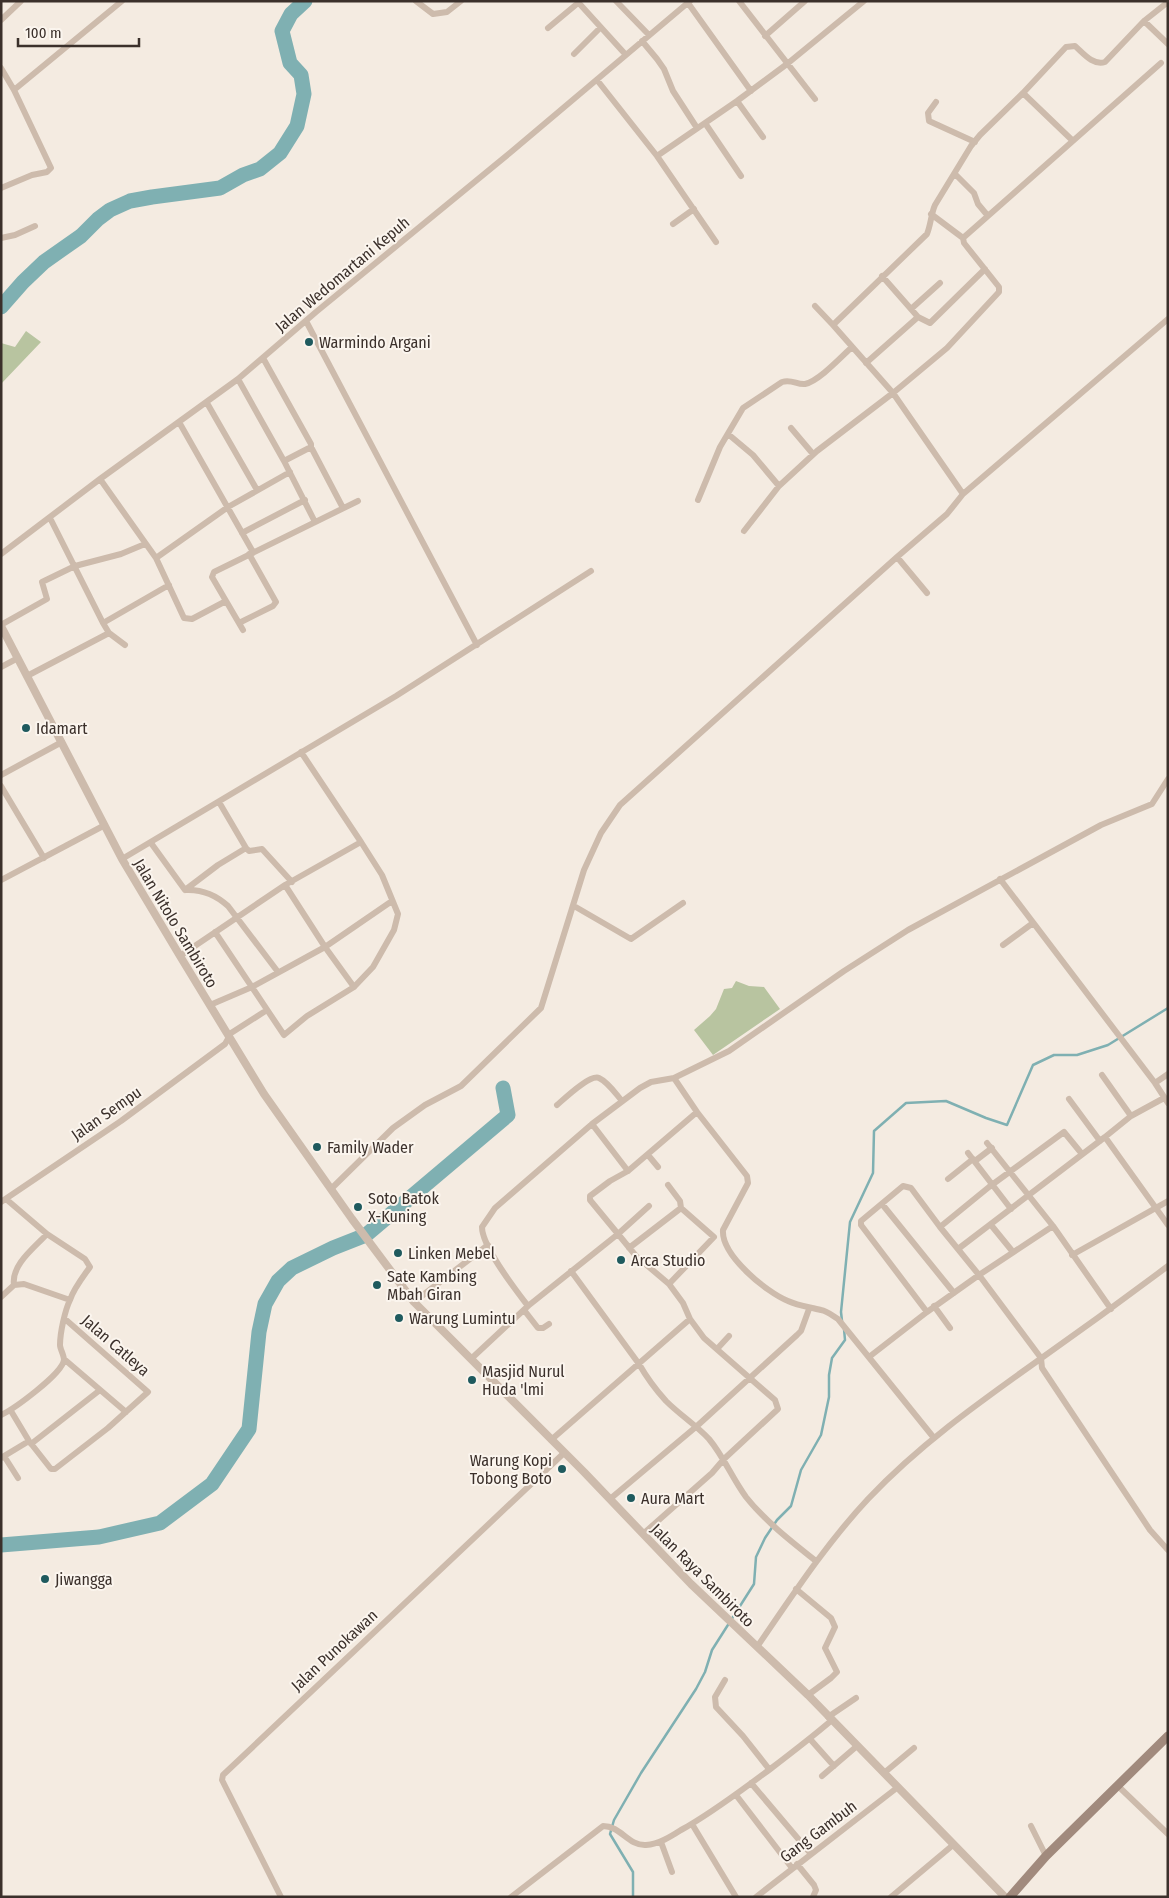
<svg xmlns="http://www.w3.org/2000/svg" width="1169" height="1898" viewBox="0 0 1169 1898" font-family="'Fira Sans Condensed',sans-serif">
<rect width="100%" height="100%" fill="#f4ebe1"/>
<path fill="#b8c4a0" d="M26 331 41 342 1 384V343L15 347Z
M736 981 749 986 764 987 780 1009 713 1055 694 1030 710 1016 716 1009 724 989 732 988Z"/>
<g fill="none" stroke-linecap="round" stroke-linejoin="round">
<path stroke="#7fb0b2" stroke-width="2.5" d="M842 1321 841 1312 850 1222 873 1173 874 1131 906 1103 946 1101 986 1118 1007 1125 1033 1065 1054 1055H1077L1108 1045 1168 1008
M633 1897V1872L610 1834 614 1820 641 1773 696 1689 705 1672 712 1650 754 1584 756 1557 765 1538 777 1520 791 1506 801 1470 821 1435 829 1397V1375L832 1358 845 1340 844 1329"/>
<path stroke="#7fb0b2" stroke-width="15" d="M1 307 23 282 44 262 81 236 98 219 110 210 130 201 152 197 220 188 243 175 260 169 280 153 297 126 304 94 301 75 290 63 282 31 291 14 305 1
M1 1545 99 1537 160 1523 212 1484 249 1429 259 1332 265 1304 278 1281 292 1268 333 1248 366 1235 508 1115 503 1088"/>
<path stroke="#cdbbac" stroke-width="6" d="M416 1 433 14 447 12 461 1
M577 1 626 55
M616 1 649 35
M739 1 815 99
M688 3 751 91
M1 20 21 1
M1144 21 1168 2
M548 28 578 3
M765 36 805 1
M642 41 657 59 664 69 673 91 697 128
M574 54 600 28
M1 68 14 90 51 168 47 172 32 175 1 188
M597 80 657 156 716 242
M14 90 122 1
M1023 93 1073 141
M737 101 763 137
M936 102 928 113 929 121 975 142
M705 123 741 176
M657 156 737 101 787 64 864 1
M955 174 974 193 978 204 988 216
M931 214 963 238
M673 224 694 209
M1 238 15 235 35 226
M882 276 918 317 930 323 985 269
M815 306 833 325 893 393 963 494 1168 319
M911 309 940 283
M306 321 477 645
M833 325 927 234C931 224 931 214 935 205L971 146 980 135 1023 93 1066 47 1075 46C1083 53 1093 66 1105 62L1144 21 1168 44
M263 358 311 444V447
M866 363 918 317
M238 379 284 461 315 522
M207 403 257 490
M179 422 253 552
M791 428 813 454
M728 434 753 455 779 486
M284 461 311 447 343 508
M100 479 156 558 184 618 192 619 226 601
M698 500 720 447 743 408 782 382C792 379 797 385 805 384 819 381 841 357 852 347
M50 518 103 623 109 633 125 645
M744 531 779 486 817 451 893 393 947 348 999 292V287L964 243 963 238 1161 63
M242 533 305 500
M1 554 100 479 238 379 316 312 511 152 690 1
M897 557 927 593
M156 558 228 507 290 472
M103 623 169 585
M239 623 273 606 276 602 249 554
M1 625 47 599 42 582 75 566 121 554 145 544
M243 630 212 577 214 572 358 501
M1 667 18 658
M27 676 109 633
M1 775 62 742
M1 786 44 858
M219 802 246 848 249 851 262 849 292 882
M151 843 185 890C201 889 216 895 228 906L278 972
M122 859 396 696 591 571
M1000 879 1155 1083 1168 1103
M1 880 105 825
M285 885 325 947 354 987
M185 890 218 865 246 848
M574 906 631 939 683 903
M215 932 284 1035 307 1016 354 987 373 967 394 930 398 914 382 875 361 842
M1003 945 1033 923
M180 956 285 885 361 842 301 752
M210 1005 252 987 325 947 392 901
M228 1035 267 1010
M1102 1075 1131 1116
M674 1078 729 1051 844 971 908 930 1101 825 1152 804 1168 779
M1155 1083 1168 1074
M1069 1099 1100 1141
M557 1105C564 1099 590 1074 599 1078 608 1082 616 1094 622 1101
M592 1124 628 1171
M1105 1137 1131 1116 1164 1098
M987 1143 1053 1226 1111 1309
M968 1153 1011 1209
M648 1155 658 1167
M975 1161 992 1148
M948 1179 973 1159
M668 1185 680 1201 681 1208
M331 1189 393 1128 425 1105 461 1086 541 1008 584 870 601 833 620 805 897 557 947 514 963 494
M1 1202 121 1121 225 1044 229 1037
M882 1204 954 1293
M991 1225 1013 1252
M940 1227 989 1187 1064 1132 1082 1154
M47 1234C34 1248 11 1265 14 1285L24 1284 70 1300
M629 1248 681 1208 714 1237 669 1284
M958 1249 1105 1137 1168 1225
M1072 1255 1168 1201
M571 1271 639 1364C647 1378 656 1390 666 1401 680 1415 696 1425 709 1439 724 1457 732 1478 746 1497 765 1521 792 1542 816 1561
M1 1297 14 1285
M414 1302 488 1245
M528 1306C515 1289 482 1247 482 1227L495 1208 592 1124 640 1088 651 1082 674 1078 697 1112
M934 1306 950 1328
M524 1310 538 1328H543L549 1324
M927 1312 861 1225V1221L903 1186 911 1188 940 1227 979 1275 1053 1226
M717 1349 729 1336
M869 1357 927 1312 979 1275 1041 1358 1042 1368 1150 1530 1168 1550
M472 1358 528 1306 618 1234 590 1200V1196L610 1181 628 1171 697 1112 747 1176 748 1183 723 1230C721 1255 766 1292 788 1301 799 1306 810 1307 821 1310 827 1311 833 1316 838 1319L934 1438
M64 1359 126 1412
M11 1411 29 1441 51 1469H55L108 1428 148 1392 65 1319
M1 1415C14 1409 62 1374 64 1360 64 1355 60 1349 60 1345 60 1333 65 1310 70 1300 74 1288 83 1277 90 1267L85 1259 47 1234 6 1199
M551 1440 690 1319
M31 1444 100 1390
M4 1456 18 1478
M1 1458 29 1441
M610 1499 697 1426 797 1335 801 1331 809 1309
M643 1534 712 1473 724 1459 778 1409 775 1400 704 1338 690 1319 683 1303 669 1284 636 1256 618 1234 649 1206
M796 1589 831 1618 835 1627 825 1648 837 1672 831 1678 808 1695
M757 1647C792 1596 826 1544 868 1499 918 1446 977 1404 1036 1362 1080 1331 1124 1299 1168 1266
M725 1680 715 1697 716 1707 743 1736 769 1769
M828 1717 856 1698
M810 1739 834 1766
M884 1773 914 1748
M822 1776 857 1746
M751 1783 811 1854
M1118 1786 1168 1834
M736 1795 792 1868
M692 1824 736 1897
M1031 1826 1046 1856
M661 1842 672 1872
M797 1864 814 1885 816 1890 813 1897
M281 1897 222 1780 223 1775 564 1453
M511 1897 603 1826C621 1826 628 1846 646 1845 659 1844 670 1837 681 1830 712 1813 740 1791 769 1770 790 1754 811 1738 832 1720
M756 1897 898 1787
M891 1897 953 1845"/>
<path stroke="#cdbbac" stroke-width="8" d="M1 626 122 859 180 956 264 1094 352 1219 414 1302 584 1472 691 1584 808 1695 1005 1897"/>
<path stroke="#a18a7d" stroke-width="9" d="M1010 1897 1046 1856 1168 1736"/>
</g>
<g fill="#1f5a5e" stroke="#fbf5ee" stroke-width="2">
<circle cx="309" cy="342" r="5"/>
<circle cx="26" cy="728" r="5"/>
<circle cx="317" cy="1147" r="5"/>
<circle cx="358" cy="1207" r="5"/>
<circle cx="398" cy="1253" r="5"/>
<circle cx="621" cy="1260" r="5"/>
<circle cx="377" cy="1285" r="5"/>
<circle cx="399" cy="1318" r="5"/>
<circle cx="472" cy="1380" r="5"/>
<circle cx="562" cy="1469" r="5"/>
<circle cx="631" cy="1498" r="5"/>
<circle cx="45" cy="1579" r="5"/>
</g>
<g text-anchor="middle" stroke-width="4" stroke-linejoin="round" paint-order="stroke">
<g font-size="16" fill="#3b302b" stroke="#fbf5ee">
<text transform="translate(342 274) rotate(-40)" y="6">Jalan Wedomartani Kepuh</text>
<text transform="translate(176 923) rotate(59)" y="6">Jalan Nitolo Sambiroto</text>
<text transform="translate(106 1113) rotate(-35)" y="6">Jalan Sempu</text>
<text transform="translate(116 1345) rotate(41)" y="6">Jalan Catleya</text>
<text transform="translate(703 1575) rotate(45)" y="6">Jalan Raya Sambiroto</text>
<text transform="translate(334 1650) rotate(-43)" y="6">Jalan Punokawan</text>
<text transform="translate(818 1831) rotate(-37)" y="6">Gang Gambuh</text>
</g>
<g font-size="16" fill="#3b302b" stroke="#fbf5ee" text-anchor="start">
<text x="319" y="348">Warmindo Argani</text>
<text x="36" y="734">Idamart</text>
<text x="327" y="1153">Family Wader</text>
<text x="368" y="1204">Soto Batok<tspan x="368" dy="18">X-Kuning</tspan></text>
<text x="408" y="1259">Linken Mebel</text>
<text x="631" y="1266">Arca Studio</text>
<text x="387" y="1282">Sate Kambing<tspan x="387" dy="18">Mbah Giran</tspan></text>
<text x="409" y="1324">Warung Lumintu</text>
<text x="482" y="1377">Masjid Nurul<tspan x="482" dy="18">Huda 'lmi</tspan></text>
<text x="552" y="1466" text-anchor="end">Warung Kopi<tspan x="552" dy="18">Tobong Boto</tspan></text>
<text x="641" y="1504">Aura Mart</text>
<text x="55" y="1585">Jiwangga</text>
</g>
</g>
<rect width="1169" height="1898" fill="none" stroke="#3b302b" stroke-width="5"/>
<path d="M18 38v8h121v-8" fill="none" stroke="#3b302b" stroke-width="2.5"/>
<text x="25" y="38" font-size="15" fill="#3b302b" stroke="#fbf5ee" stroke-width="4" paint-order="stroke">100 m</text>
</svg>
